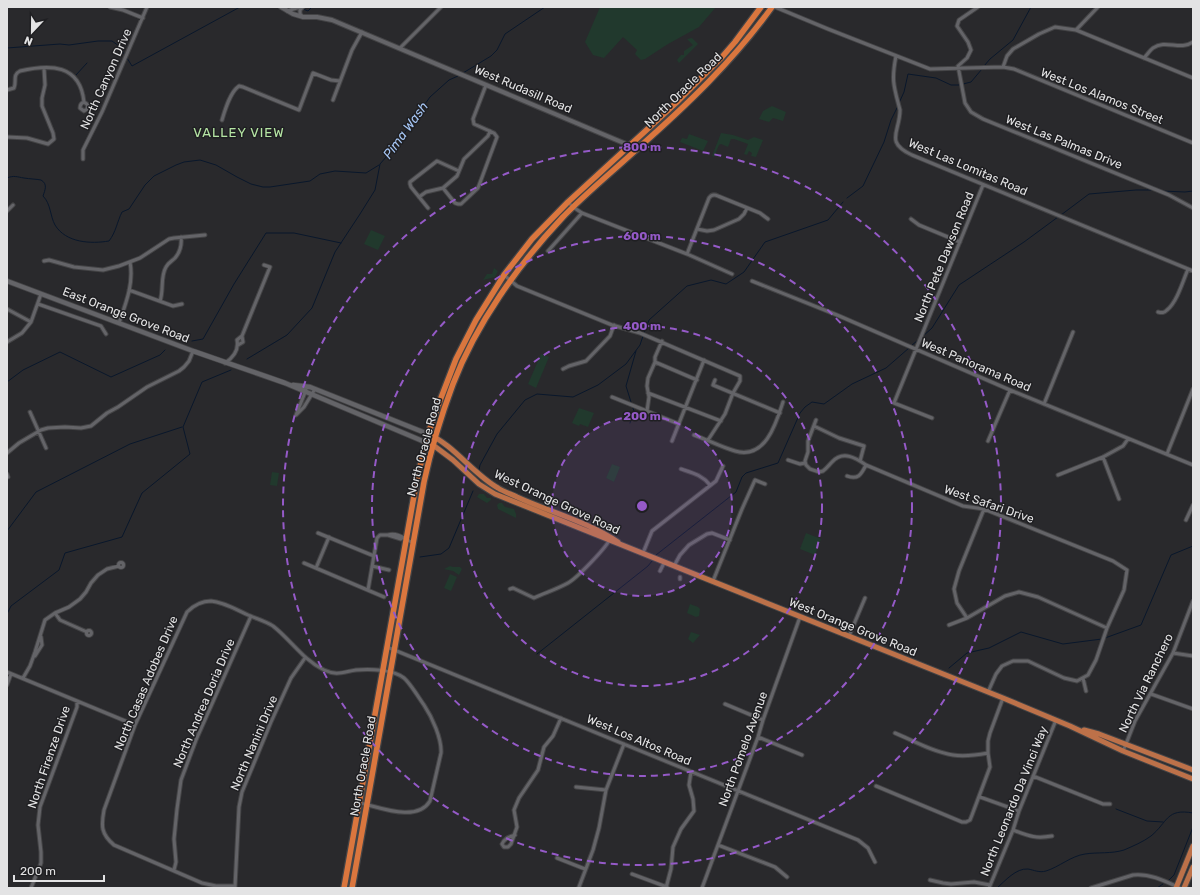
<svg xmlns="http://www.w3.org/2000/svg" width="1200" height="895" viewBox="0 0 1200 895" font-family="Rubik,sans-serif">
<rect width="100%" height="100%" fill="#29292c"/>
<path fill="#21392d" d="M600 7H716L699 27 668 44 645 59 641 60 635 54 637 50 623 37 604 58 593 55 585 42Z
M692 38 698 44 679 63 677 60 681 55H684V51L693 45 687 39Z
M772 106 786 112 783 121 773 118 769 122 759 119 763 111Z
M721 133 733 135 748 140 754 137 763 140 756 157 751 156 752 153 749 151 747 155 744 154 748 144 734 139H731L728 147 721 144 719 145 714 157 712 156Z
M689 134 708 141 703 151 680 142 682 138 687 139Z
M371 230 385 236 378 250 364 244Z
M494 268 498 271 495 277 483 280 487 274H492Z
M541 354 549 357 536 388 528 384Z
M579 408 594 413 588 427 580 424 579 426 572 423Z
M612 464 620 467 614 482 606 478Z
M272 472 279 473 277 486 270 485Z
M479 494H484L487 498H491V500L487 503 477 497Z
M499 503H502L505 507 514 509 516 514V518L498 509 497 505Z
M806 533 821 539 815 555 800 549Z
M450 566 453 567H460L462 569 459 575 453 571 444 569Z
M450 574 457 577 451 591 444 588Z
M690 604 698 607 700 609 699 616 696 617 687 613Z
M691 632 700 635 693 643 688 639Z"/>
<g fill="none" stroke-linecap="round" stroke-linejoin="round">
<path stroke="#09172b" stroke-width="1" d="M303 9 308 11 312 7
M7 48 60 44 69 45 98 41H112L119 46 125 55
M127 58 132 66 240 7
M984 66 990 59 1013 40 1031 7
M463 73 491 56 497 50 505 34 545 7
M76 75 87 63
M963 84 971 82 982 69
M899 103 904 92 908 74 936 78 951 85H960
M7 178C14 175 17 177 24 178 30 179 36 179 41 180 48 184 45 190 43 196 51 204 50 216 55 225 66 243 91 244 109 241 116 232 117 222 122 212L129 209 145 185 154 176 176 165 184 162 200 160 216 165 237 177 251 184 263 187H270L310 181 320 174 335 171 366 173 379 165
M1162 191 1185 192 1193 191
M847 198 863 186 884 142 891 120 898 106
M1061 215 1089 194 1136 190H1154
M644 333 649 320 687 286 711 280 726 284 744 272 765 242 828 220 843 202
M922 337 932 328 959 285 1024 242 1058 217
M192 341 203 339 234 284 266 233H294L341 243
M911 346 918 340
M247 359 287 335 312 308 335 252 360 214 375 190 380 164 393 149 430 97 449 80 458 76
M7 382 23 370 60 352 111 377 160 355 165 350
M631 402 626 386 636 351
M630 423 634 411 633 408
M479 470 480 465 497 434 525 400 537 394 573 397 598 385 626 364 640 345 643 336
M7 531 36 492 130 444 182 427
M656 555 736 492 742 477 746 473 778 463 800 413 805 407 812 402 824 404 852 384 886 368 909 348
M420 557 441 554 449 548 473 491
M7 614 11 606 59 570 65 553 122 537 142 493 190 454 183 427 202 382 231 370
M1105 638 1141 625 1171 555 1193 546
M537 654 648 566 652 561
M949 668 967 653 989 648 1021 632 1063 644 1102 639
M1116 809 1147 821 1163 822
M1169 880 1174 875 1193 827
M997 888C1005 881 1016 868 1028 869 1034 870 1039 873 1046 871 1059 867 1071 856 1085 854 1098 852 1111 854 1124 850 1133 846 1143 842 1151 836 1168 822 1166 808 1193 813
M1157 888 1163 884"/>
<defs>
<path id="minor" d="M110 7 123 10 143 18
M303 7 300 10V14L303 17
M775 7 828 29 930 69 1003 67 1007 56 1013 49 1039 34 1055 27 1076 30 1193 78
M978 7 959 20 957 26 968 42 971 50 967 58 958 66 965 103 971 112 983 119 1169 195 1193 208
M287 11 300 7
M1076 30 1098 7
M400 48 441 7
M896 56C891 81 894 87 900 110 900 132 884 142 912 155L1193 271
M1144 58C1147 55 1150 50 1153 48 1166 39 1180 51 1193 42
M1003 67 1014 69 1193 143
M7 90 14 88C17 81 12 75 20 71 50 64 80 64 84 102L88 105 87 109 84 111 80 108C80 105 81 103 84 102
M333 100 352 50 362 32
M222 120C225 110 230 92 239 86L243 87 299 110 313 73 331 80 340 81
M7 137 27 138 48 144 54 139 53 133 42 106V98L45 85 44 68
M83 159V150L102 112 147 7
M443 188 455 203 458 204H461L478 188 497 137 494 133 474 124 473 119 486 85
M419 197 426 192 443 188 457 176 464 159 488 136 490 131
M568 202 573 207 582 213 687 254 732 274
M428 208 411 187 410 184V182L437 161 459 171
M7 211 13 205
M911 219 919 225 960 242
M697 229 707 231 714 230 739 219 744 214 747 208
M548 251 582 213
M687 254 709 198C711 195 714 194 718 196L760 213 768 219
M44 261 49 260 74 267 103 270 119 266 140 258 169 239 174 238 205 235
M504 275 517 286 612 325 640 333 740 376V381L733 393 725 414 708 440
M752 281 837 315 1010 390 1193 465
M129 290 173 306 182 304
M160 301C164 290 160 277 166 267 168 263 172 261 175 258 180 252 182 245 181 237
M38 304 101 326 106 334
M7 309 31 322
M1158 312C1162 313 1164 313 1167 310 1177 302 1183 281 1188 269
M119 323C126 303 134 283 130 262
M7 342 22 333 31 322 41 294
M238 345 243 342 242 336 270 267 264 265
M655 362 697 380
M225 363C234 357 239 350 237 340L242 336
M563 369 569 366 586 361 610 336 614 325
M715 380 713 385 780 413
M306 390 296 415 304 407 315 389
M648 393 721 421
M612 397 679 424
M1044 404 1073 332
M647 411 649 397 647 386 648 378 655 362V357L662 341
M30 412 46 448
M932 418 894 403 983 185
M816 420 808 441V452L805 461 806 465 810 469 819 472 823 471C827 468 829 465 832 462 843 450 856 458 866 465L963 506 984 509 1113 561 1127 570 1124 590 1107 628 1096 660 1088 675 1077 681 1064 678 1028 661H1013L1002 666 996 674 988 692
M814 426 839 438 864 446 860 461
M694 435C708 440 721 447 735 451 765 460 776 424 783 402
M672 441 704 360
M988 441 1010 390
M7 453 19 443 41 430 48 428 65 427 81 428 91 426 107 413 118 407 147 387 179 371 184 367 189 361 193 351
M1167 454 1193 389
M1103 457 1119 499
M788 460 800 464 805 463
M681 469C693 473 702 475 710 485
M7 474 8 477
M1058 475 1103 457 1123 446 1128 439
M847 476C858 480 861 475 866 465
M1186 520 1193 505
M318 533 374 556
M402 538 401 539 388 535C397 532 405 539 413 543
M643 553 652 531 716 481 723 466
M118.5 565a2.5 2.5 0 1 1 5 0a2.5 2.5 0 1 1-5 0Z
M304 563 384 597
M372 566 389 570
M674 566 680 555 689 545 707 534 712 533 730 540
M316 568 329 537
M660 571 664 563
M680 579V577
M713 581 742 509 755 480 765 484
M510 589 513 588 534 598C545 593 557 589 568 583 577 578 606 548 610 539
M368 590 377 538 380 535H388
M55 613 60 620 87 632
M967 618 957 603 954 589 959 571 984 509
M949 625 967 618 1005 596 1019 592 1038 597 1107 628
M86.5 633a2.5 2.5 0 1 1 5 0a2.5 2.5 0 1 1-5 0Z
M849 636 865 598
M387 647 858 840 868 848 875 862
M1173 653 1193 656
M35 656 42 645 41 637
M7 672 135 725
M23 678 30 666 35 652 45 620 55 613 69 607 80 599 86 592 91 583 98 575 107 569 119 566
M1083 678 1086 691
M7 685 11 674
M1151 694 1193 709
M725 704 763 720
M895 733C914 741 933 752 953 755 965 757 977 755 988 753
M758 737 802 755
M1123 751 1126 744 1135 721 1173 653 1193 601
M1033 776 1103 804H1110
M876 786 962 822H966
M576 787 606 790
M980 797 1019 811
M966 822 970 820 972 815 990 767 988 753V741L990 733 1003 698
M1013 830C1029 836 1035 839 1052 836
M515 835C509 837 505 838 502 844L504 847H508L511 844 517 827 514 810 519 798 538 770 544 747 553 736 561 718
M718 845 775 867 787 877
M557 858 585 869
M174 870 176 862 174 839 177 809 181 780 196 740 251 616
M632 874 667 887
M930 880 943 883 951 884 974 882 990 885
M235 886H216L202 883 114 845C101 834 101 826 104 810L135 725 187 612C194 605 201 601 211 601 224 602 237 610 248 615 257 619 265 621 273 626 291 640 303 660 324 670 337 676 343 672 356 670 369 669 393 669 404 678 410 683 419 698 424 705 432 717 442 739 441 753L430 801C417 823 379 807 360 803
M235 887 239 807 242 792 271 722 291 678 305 658
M579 887 593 850 599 828 606 790 624 744
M31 888 41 863V852L38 825 40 807 77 707V701
M666 888 671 869 673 847 681 829 694 811 693 799 689 785 691 772
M702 888 758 737 763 720 800 617
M989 888 1013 830 1019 811 1056 720
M1091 888 1133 875C1149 873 1165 881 1180 888"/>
<path id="tertiary" d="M281 7 293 14 303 17H317L332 20 638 149"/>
<path id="secondary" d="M7 281 193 351 285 383 425 442
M293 385 310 387 428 434"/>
<path id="primary" d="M428 434C454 445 473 474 498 488 504 492 511 494 517 497 550 512 588 522 618 542
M425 442 433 445 453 460 479 484 495 494 1003 698 1070 726 1123 751 1193 779
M1084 730 1099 734 1193 770
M1176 888 1193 846
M1184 888 1193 867"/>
<path id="trunk" d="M344 888 417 479 428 434 439 403 456 359 476 320 504 275 532 239 568 202 676 103 722 57 735 42 761 7
M352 888 367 804 424 482C431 449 441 416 453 384 476 324 518 265 562 218 585 194 612 172 637 149 687 105 733 61 772 7"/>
</defs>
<use href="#minor" stroke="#444446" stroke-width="5"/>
<use href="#tertiary" stroke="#444446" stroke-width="6"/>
<use href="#secondary" stroke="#444446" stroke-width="6"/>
<use href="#primary" stroke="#444446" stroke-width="7"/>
<use href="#trunk" stroke="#444446" stroke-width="8"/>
<use href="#minor" stroke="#646468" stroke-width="3"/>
<use href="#tertiary" stroke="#646468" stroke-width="4"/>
<use href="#secondary" stroke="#646468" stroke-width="4.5"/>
<use href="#primary" stroke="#bd7149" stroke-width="5"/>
<use href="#trunk" stroke="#da763e" stroke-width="5.5"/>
</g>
<circle cx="642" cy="506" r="90" fill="#955ac8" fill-opacity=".12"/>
<g fill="none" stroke="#955ac8" stroke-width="2" stroke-dasharray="7 5">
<circle cx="642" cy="506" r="90"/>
<circle cx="642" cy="506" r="180"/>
<circle cx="642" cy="506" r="270"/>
<circle cx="642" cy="506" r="359"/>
</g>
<g text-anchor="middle" stroke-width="3" stroke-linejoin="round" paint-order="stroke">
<g font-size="12" fill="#e3e3e4" stroke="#1f1f22">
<text transform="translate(106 79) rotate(-66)" y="4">North Canyon Drive</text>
<text transform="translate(523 89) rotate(23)" y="4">West Rudasill Road</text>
<text transform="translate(683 90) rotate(-44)" y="4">North Oracle Road</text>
<text transform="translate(1102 96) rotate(22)" y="4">West Los Alamos Street</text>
<text transform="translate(1064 142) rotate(22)" y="4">West Las Palmas Drive</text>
<text transform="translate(968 167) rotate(23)" y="4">West Las Lomitas Road</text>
<text transform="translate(944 257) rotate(-68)" y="4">North Pete Dawson Road</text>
<text transform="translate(126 315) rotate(21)" y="4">East Orange Grove Road</text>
<text transform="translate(976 365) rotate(23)" y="4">West Panorama Road</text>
<text transform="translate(424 447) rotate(-75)" y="4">North Oracle Road</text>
<text transform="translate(557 502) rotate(25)" y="4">West Orange Grove Road</text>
<text transform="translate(989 504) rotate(19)" y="4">West Safari Drive</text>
<text transform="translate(853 627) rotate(22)" y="4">West Orange Grove Road</text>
<text transform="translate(146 683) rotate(-67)" y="4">North Casas Adobes Drive</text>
<text transform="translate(1146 683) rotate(-64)" y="4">North Via Ranchero</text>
<text transform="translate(204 703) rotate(-67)" y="4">North Andrea Doria Drive</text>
<text transform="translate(639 740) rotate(23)" y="4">West Los Altos Road</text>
<text transform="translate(254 743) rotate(-67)" y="4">North Nanini Drive</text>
<text transform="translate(743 749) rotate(-70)" y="4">North Pomelo Avenue</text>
<text transform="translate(49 757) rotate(-71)" y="4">North Firenze Drive</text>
<text transform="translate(363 766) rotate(-80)" y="4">North Oracle Road</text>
<text transform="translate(1014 801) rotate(-68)" y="4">North Leonardo Da Vinci Way</text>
</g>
<g font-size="13" font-style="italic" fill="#a6c6f5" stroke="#1f1f22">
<text transform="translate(405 130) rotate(-54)" y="5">Pima Wash</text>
</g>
<g font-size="13" letter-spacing="1" fill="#b5e5a4" stroke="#1f1f22">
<text x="239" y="137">VALLEY VIEW</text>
</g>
</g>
<circle cx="642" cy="506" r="6" fill="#955ac8" stroke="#1f1f22" stroke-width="2"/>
<g font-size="12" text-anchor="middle" font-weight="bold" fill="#955ac8" stroke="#1f1f22" stroke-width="3" stroke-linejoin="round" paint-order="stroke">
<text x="642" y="151">800 m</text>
<text x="642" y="240">600 m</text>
<text x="642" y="330">400 m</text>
<text x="642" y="420">200 m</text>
</g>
<rect width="1200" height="895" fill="none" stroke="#e3e3e4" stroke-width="16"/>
<g transform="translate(32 32) rotate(202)" stroke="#1f1f22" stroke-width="3" paint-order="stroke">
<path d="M0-3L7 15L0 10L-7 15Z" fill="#e3e3e4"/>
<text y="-6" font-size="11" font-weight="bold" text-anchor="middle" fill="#e3e3e4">N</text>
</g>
<path d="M14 875v6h90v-6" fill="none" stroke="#e3e3e4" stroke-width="2"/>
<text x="20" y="875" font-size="12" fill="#e3e3e4" stroke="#1f1f22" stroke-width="3" paint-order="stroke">200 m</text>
</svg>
